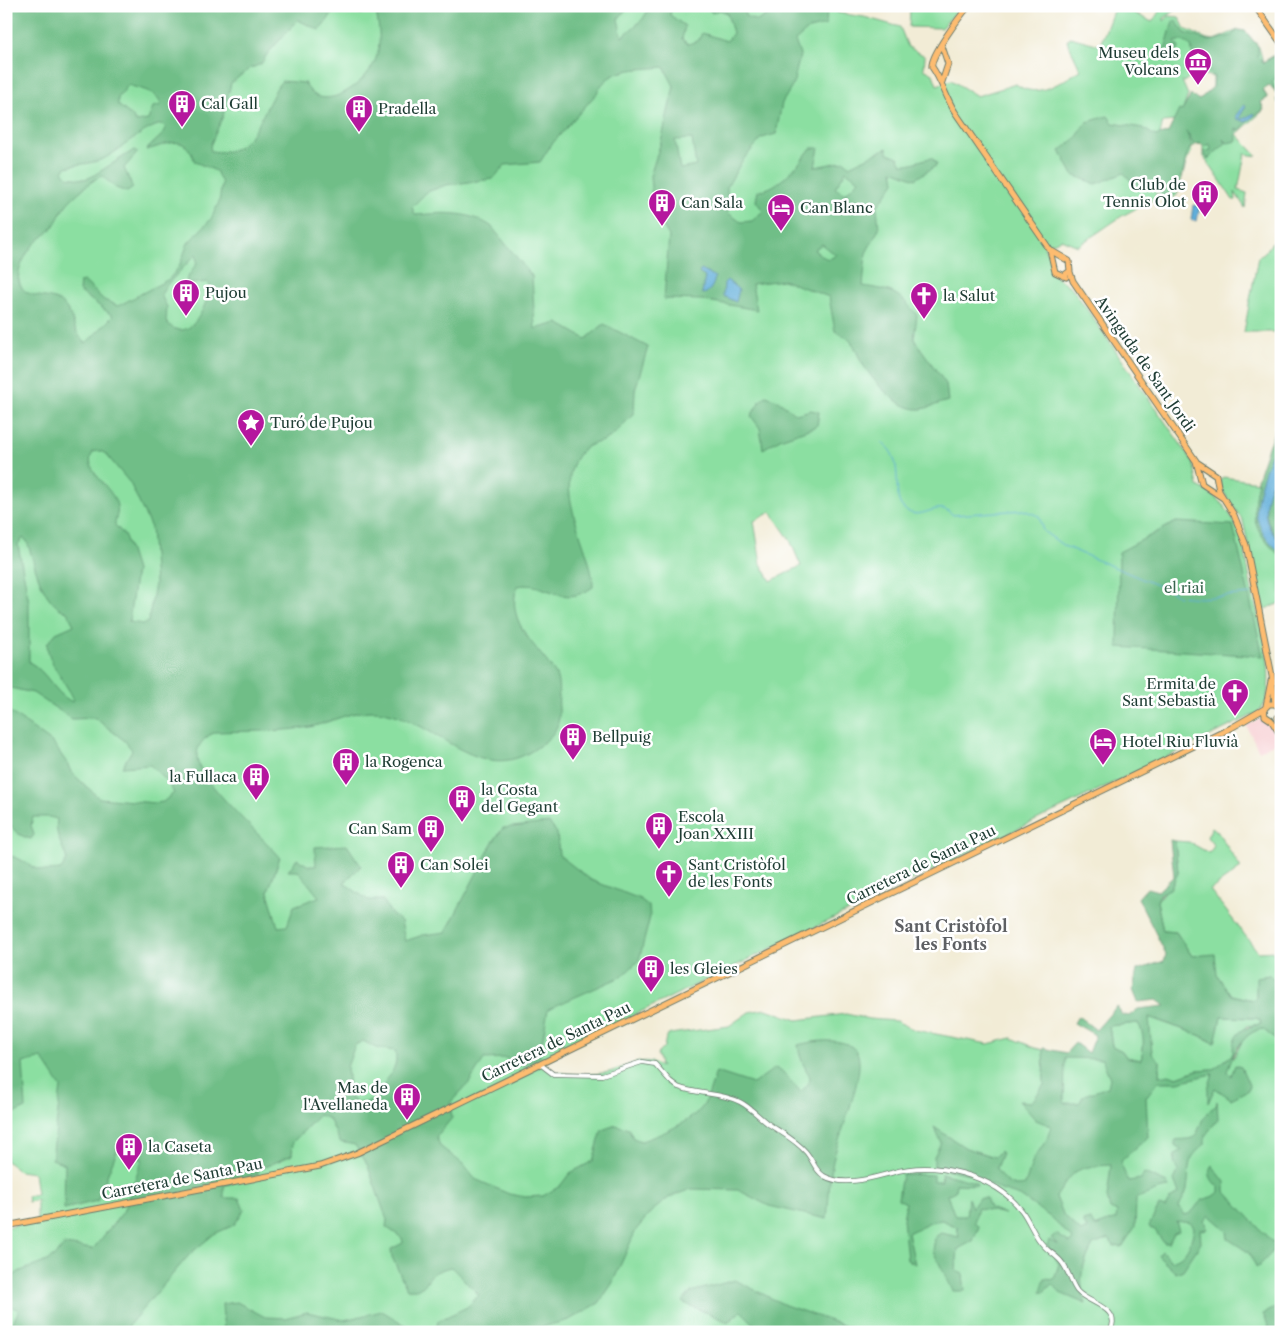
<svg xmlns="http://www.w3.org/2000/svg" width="1287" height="1338" viewBox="0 0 1287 1338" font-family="'Libre Caslon Text',serif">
<rect width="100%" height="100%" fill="#fff"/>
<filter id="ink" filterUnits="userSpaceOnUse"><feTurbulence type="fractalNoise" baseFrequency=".02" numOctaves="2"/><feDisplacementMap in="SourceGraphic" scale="10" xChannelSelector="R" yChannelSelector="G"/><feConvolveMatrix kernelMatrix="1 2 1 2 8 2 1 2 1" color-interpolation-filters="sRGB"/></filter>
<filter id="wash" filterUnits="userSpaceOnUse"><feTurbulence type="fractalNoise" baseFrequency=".0096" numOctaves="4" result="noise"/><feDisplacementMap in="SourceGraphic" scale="20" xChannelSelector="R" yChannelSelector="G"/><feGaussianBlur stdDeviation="1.12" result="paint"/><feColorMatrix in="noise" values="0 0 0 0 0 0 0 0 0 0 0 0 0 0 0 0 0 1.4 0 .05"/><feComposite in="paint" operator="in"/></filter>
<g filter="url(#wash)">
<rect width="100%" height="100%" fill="#f2ecd6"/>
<path fill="#f7cfd3" d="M1261 719 1270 726 1280 741 1259 751 1246 725Z"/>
<path fill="#8bdfa1" stroke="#558e6a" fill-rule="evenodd" d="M6 6H838V13L864 17 900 27 908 47 925 56 924 69 933 74 937 85 951 80 977 96 1016 84C1037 101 1062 81 1081 70L1067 41 1070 37 1100 45 1115 6H1121L1152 22 1163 6H1174L1176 10 1164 18V21L1169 16 1179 17 1185 29 1207 39 1214 40 1238 30 1245 31 1259 47 1263 62 1281 51V101L1278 103 1276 100 1278 97 1271 85 1263 90 1268 98 1261 102 1264 110 1237 134 1257 156 1245 154 1238 190 1247 193 1245 208 1235 192 1236 200H1233L1203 155V145L1197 144 1190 149 1192 151 1188 157 1177 195 1171 200H1163L1156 189V198L1122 216 1078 246 1061 239 1044 247 1049 256 1052 274 1072 288 1193 462 1198 486C1215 496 1226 505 1235 523 1245 542 1247 566 1251 586 1258 620 1274 661 1267 696 1266 704 1261 709 1255 714L543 1059 549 1070C565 1075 586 1075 603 1073 623 1071 643 1052 661 1067L657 1054 664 1047 666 1037 670 1034 729 1026 749 1012 766 1009 797 1020 846 1014 869 1019 896 1021 915 1030 988 1044 1012 1038 1035 1048 1067 1056 1109 1055 1120 1074 1174 1080 1217 1071 1234 1057 1244 1038 1256 1029H1263L1277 1041 1281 1035V1332H6V1227L37 1221V1200L28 1202 27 1196 37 1194 34 1173 19 1171 6 1161ZM1195 72 1213 77V87L1199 100 1191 95 1182 112 1188 95 1182 81 1184 82ZM1174 121 1168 133 1159 139 1163 122ZM771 512 790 540 801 566 771 581 761 564 754 521Z
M906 6H962L941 28 909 27 910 9Z
M1272 243 1281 244V332H1244L1258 257 1265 252Z
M1223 477 1258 482C1250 519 1254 531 1281 557V603L1262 610 1243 521 1222 490 1220 481Z
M1212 827 1217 831 1241 868 1210 890 1258 952 1276 951 1281 957V986L1270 975 1257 977 1256 997 1252 1000 1231 995 1217 975 1192 956 1176 932 1163 931 1157 901 1178 873 1175 841 1189 842 1209 853 1214 846 1207 837Z
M1148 1017 1199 1035 1214 1043 1221 1017 1256 1018 1260 1020 1261 1024 1246 1026 1233 1054 1214 1069 1197 1070 1177 1077 1159 1076 1160 1061 1152 1053Z
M1138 1023C1146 1035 1144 1047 1141 1060L1126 1057 1122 1051 1112 1046 1109 1026Z"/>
<path fill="#70be87" stroke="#487e5e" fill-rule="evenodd" d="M6 6H629L618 19 622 37 642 20 651 6H672L670 15 685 26 682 39 688 44 698 41 702 33 727 41 733 33 727 13 720 10 712 13 707 6H745V16L757 21 772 12 786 15 792 6H827L826 25 809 29 795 41 800 55 793 85 782 103 776 134 762 138 742 161 727 187 728 213 741 222 752 221 763 211 756 201 758 191C780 188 798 165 811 148H819L815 167 845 161 849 166 887 148 888 153 898 157 902 164C912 165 921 159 932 158L937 165 915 179 893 170 895 182 877 207 879 229 866 253 863 286C893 291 896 290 917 315L914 339 946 384 948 401C939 403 930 408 921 409 899 411 874 382 864 366 852 347 858 342 835 331L829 297 783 280 752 284 757 310 702 300 664 299 669 236 653 210 650 176 661 142 674 86 664 67C638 70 609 66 597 93L551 145 540 162 505 165 493 179 446 185 427 192 412 207 415 215C444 213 465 210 491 226L532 276 535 329 558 323 586 339 604 324 648 347 635 390 634 414C626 421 618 432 609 438 599 444 586 443 579 454 551 493 593 547 593 587 561 610 548 580 517 586 505 625 539 646 556 675 560 683 558 700 559 709 560 728 554 735 539 746 479 792 435 716 376 711 352 710 332 722 310 727 285 732 242 731 215 732 205 737 196 745 197 758 198 780 263 837 280 857L268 892 278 927 287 926 294 906 319 897 298 871H288L297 859 309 866H316L315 847 347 845 361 866 344 883 368 900H383L392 915 401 921 405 941 423 935 446 932 493 842 503 828 549 823 557 833 559 855 591 880 640 899 649 906 650 917 639 960 623 976 548 1009 540 1057 523 1066 506 1058 484 1059 469 1083 450 1103 452 1118 436 1137 441 1147 463 1164 475 1179 509 1194 525 1197 543 1196 560 1186 570 1173 593 1161 602 1130 616 1125 629 1129 633 1138 641 1141C658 1136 693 1121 703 1106 709 1097 712 1083 716 1072L753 1084 775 1068 781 1070 801 1092C816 1075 809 1079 802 1061 800 1056 799 1050 798 1045 813 1041 845 1036 856 1051 869 1067 837 1140 833 1161 829 1180 829 1200 827 1219L769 1206 738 1190 691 1189 670 1197 651 1212 636 1230 612 1284 599 1303 569 1320 523 1332H472L462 1328 447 1331 437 1326 438 1321 467 1307 479 1295 451 1267C446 1268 440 1270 436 1272 423 1279 430 1291 407 1289L392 1257 391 1249 403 1243 402 1238 386 1227 387 1220 367 1164 355 1145 340 1142 329 1119 319 1115 293 1142 292 1155 258 1170V1174L224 1186V1198H239L244 1210 234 1225 214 1234 190 1254 129 1325 127 1332H17L12 1324 19 1310 6 1304C6 1264 25 1274 50 1259 56 1256 60 1249 64 1245L93 1249 123 1212 142 1160 120 1143 97 1201 64 1209 65 1164 52 1159 61 1087 42 1058 23 1063 26 1108 6 1117V856C20 855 28 867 40 870 47 872 55 870 61 870L67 860C63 845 54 836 57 819L49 817H33L31 825 34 835 31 839C18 836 11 829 6 816V709L53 743 67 763 71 772 99 798 155 803 163 802 174 793 167 781 150 765 122 767 132 750 125 741 95 718 72 719 33 693 6 687ZM339 8 362 14 367 10 376 11C379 28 382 44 375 61 365 85 320 117 305 83L282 81C276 86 274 94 270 101 256 128 246 157 211 151L210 146 223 116 231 83 249 69 261 64 268 53 298 20 319 30C327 24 330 13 339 8ZM128 85C139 89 159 91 161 105L153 107 148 120 136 122 132 116 118 105V98ZM163 124 166 128 163 134 146 150C168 145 185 131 195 162L216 171 222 183 219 202 211 219 188 243 179 267 169 279 118 306 104 300 84 281 80 282 79 291 113 316 86 343C70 331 76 313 60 302 47 293 24 301 19 281 16 270 28 250 35 243 41 237 48 234 53 227 58 220 61 211 67 204 72 198 95 177 102 176L116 188 127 192 133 188 124 168 138 152 134 150 91 177 84 179 67 177 63 171 66 167C78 164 91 164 103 159 120 151 145 126 163 124ZM692 139 696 166 680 169 675 140ZM846 171 859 180 845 194 835 188ZM822 244 836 255 828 260 814 250ZM196 254 197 263 186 280 191 284 207 282 210 285C208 304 190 348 166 322L167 307 161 295 166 286ZM99 451 105 453 130 483 151 528 155 584 148 622 144 624 129 622 136 570 125 536 115 525C115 519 119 512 117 506 114 487 81 470 93 452ZM23 538 27 541C35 564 41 603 67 612L74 625 56 633 47 644C48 665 65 680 73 698L72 702C53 692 47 671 29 662V602L18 545ZM363 1041 376 1048 395 1051C398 1063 394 1071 386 1079 385 1097 366 1110 350 1098L347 1067 355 1045Z
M1173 21H1176L1185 33 1210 41 1231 36 1238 30 1245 31 1258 46V56L1263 63 1281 52V75L1272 81 1276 91 1268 85 1263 90 1267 97 1261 101 1263 110 1250 119 1240 130 1236 129 1237 141 1227 143 1224 139 1226 143 1208 159 1203 152 1211 150 1210 144 1205 146 1199 143 1194 145 1186 131 1192 146C1179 162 1188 187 1168 199L1153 185 1143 187 1131 181 1124 173 1096 184 1073 175 1060 151 1076 138 1087 122 1108 116 1113 123 1143 128 1155 136 1168 133 1179 110 1182 111 1191 95 1199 100 1213 87 1214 77 1202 66 1195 68 1191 46C1187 43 1181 39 1175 42L1179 48 1175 56 1169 57 1164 53Z
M766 396 778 400 796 414 811 410 819 412 817 426 780 439 763 449 760 428 751 416 760 401Z
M1281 418C1281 471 1227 503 1281 553V557C1254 531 1250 519 1258 482H1256L1269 444Z
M1281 453V542C1253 515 1270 483 1281 453Z
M1176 522 1233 525 1263 656 1118 647 1119 552Z
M1170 840 1175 841 1178 873 1170 889 1161 893 1157 901 1163 931 1176 932 1192 956 1215 954 1217 975 1231 995 1253 1000 1256 997V977L1270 975 1281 986V1035L1277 1041 1263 1029C1244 1031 1232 1054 1227 1072L1231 1076 1235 1065 1241 1067 1249 1085 1248 1090 1231 1099 1215 1088 1208 1103V1088L1213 1074 1178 1082H1158L1146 1097 1148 1137 1120 1162 1128 1181 1141 1179 1144 1173 1167 1183 1169 1188C1156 1189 1148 1195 1136 1198L1135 1227 1122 1247 1114 1246 1109 1239 1093 1245C1081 1269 1078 1278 1086 1304L1060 1293 1052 1284 1043 1293 1041 1291 1045 1278 1054 1279 1059 1264 1047 1245 1049 1240 1058 1245 1051 1238 1056 1234 1070 1243 1073 1239 1050 1217 1020 1196 1001 1190 971 1174 934 1167V1157L941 1142 934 1127 966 1148 994 1157 1000 1151 1002 1153 996 1168C1003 1180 1010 1189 1025 1185L1033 1160 1047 1139 1051 1126 1036 1120 1019 1101 1032 1102 1044 1085 1043 1048 1066 1053 1075 1043 1088 1053 1095 1035 1074 1023 1078 1016 1096 1030 1117 1006 1122 1015 1129 1016 1138 1009 1165 1006 1157 1000 1138 1002 1133 990 1137 970 1164 961 1166 954 1138 898 1147 888 1158 891 1174 876ZM1149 1017 1199 1035 1215 1043 1221 1017 1256 1018 1260 1020 1261 1024C1243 1027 1232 1033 1233 1054L1214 1069 1197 1070 1177 1077 1169 1074 1159 1076 1160 1061 1152 1053ZM1138 1023C1145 1035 1144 1047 1141 1060L1126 1057 1122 1051 1112 1046 1109 1026ZM1065 1058 1102 1059 1110 1078 1108 1087 1084 1095 1079 1103H1064ZM1111 1165 1107 1198 1110 1209 1117 1212 1116 1219 1095 1227 1090 1219 1083 1221 1087 1229 1081 1232 1064 1216 1056 1197C1075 1168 1076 1167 1111 1165Z
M1217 1101 1218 1119 1205 1136V1144C1184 1161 1191 1165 1187 1189 1186 1195 1181 1201 1179 1207L1184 1215C1193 1214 1194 1208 1200 1202 1206 1197 1214 1198 1219 1192V1187C1212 1183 1206 1172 1212 1165L1225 1182V1191L1272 1242 1281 1236V1243L1257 1268 1248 1252 1228 1239 1227 1231 1209 1215 1204 1221 1207 1228 1206 1230 1200 1229 1201 1243 1183 1270 1176 1273 1158 1256 1162 1251 1171 1261C1187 1257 1191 1243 1194 1228L1191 1223 1176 1221 1179 1231 1174 1233 1169 1243H1164L1154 1229H1151L1149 1226 1159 1206 1165 1208 1170 1199 1179 1193 1174 1180 1178 1172 1174 1161 1175 1155 1182 1150 1175 1145V1140C1180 1139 1187 1140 1192 1138 1201 1135 1198 1115 1216 1106Z
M941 1173 975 1182 978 1185 956 1184 955 1191 947 1195 955 1216H966L968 1198 972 1208 979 1198H986L990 1208 1005 1214 978 1208 974 1223 979 1227 973 1241 958 1249 956 1271 963 1274 965 1291H953L933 1251 935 1237 941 1233 959 1237 957 1227 942 1220 930 1222 908 1233 915 1264 907 1260 903 1219 906 1203 898 1199 902 1174 933 1175V1181H942Z
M735 1280 785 1305 854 1329 857 1332H762L741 1311 728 1322 682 1302 691 1292Z
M237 1302 265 1317 286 1318 307 1312 344 1320 382 1311 417 1332H224L222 1304Z
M1281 1305V1332H1271L1263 1314Z"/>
<path fill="#60aeda" stroke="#407687" d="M1244 105 1246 106 1239 118 1243 119 1254 113 1255 115 1246 122 1237 119 1236 115Z
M1193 205 1200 206 1197 221 1191 220Z
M701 270 715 277C714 284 711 291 704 294L702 293 705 277 699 273Z
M727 280 739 290 736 302 723 296 724 283Z
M1281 433C1281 440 1282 447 1281 453 1274 484 1250 515 1281 542V553C1270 543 1261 533 1257 518 1253 496 1271 453 1281 433Z"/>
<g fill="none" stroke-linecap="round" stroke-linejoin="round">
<path stroke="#60aeda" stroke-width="1" d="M882 443C907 459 890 495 903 508 921 525 937 497 953 515L1023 510 1039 516 1043 531 1064 546 1173 592 1178 596 1200 598 1251 594"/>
</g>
</g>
<g filter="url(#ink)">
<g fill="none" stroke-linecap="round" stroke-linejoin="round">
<defs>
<path id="minor" d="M540 1064 553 1074 602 1075 642 1062 655 1064 670 1081 678 1087C698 1095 721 1092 740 1102 750 1107 758 1116 767 1123 780 1132 796 1140 806 1152 813 1160 815 1171 824 1176 843 1187 872 1178 891 1173 934 1160 994 1174 1022 1211 1030 1222 1034 1236 1044 1246 1050 1253 1058 1256 1063 1264 1069 1272 1071 1283 1077 1291 1088 1304 1123 1307 1110 1332"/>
<path id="major" d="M969 6C960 16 930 56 932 67 942 81 946 98 955 112L1050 250 1069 261 1070 271 1063 276
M1255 6 1281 43
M942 82 948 64 942 46
M1050 250 1055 272 1066 277
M1070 272 1073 281 1196 461 1202 484 1223 498
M1198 463 1216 475 1219 491 1234 515 1246 545 1272 676 1275 704
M1266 706 1271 681
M1280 714V708L1275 704H1269L1264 709 1265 716 1271 720 1281 736
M1278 717 1281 726
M6 1226 320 1166 357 1153 1231 728 1264 709"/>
</defs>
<use href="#minor" stroke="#697a6d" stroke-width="5.5"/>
<use href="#major" stroke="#697a6d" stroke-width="7"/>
<use href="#minor" stroke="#fff" stroke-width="4"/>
<use href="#major" stroke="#fdbc70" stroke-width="5"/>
</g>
</g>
<defs>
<symbol id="museum-pin" viewBox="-11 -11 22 30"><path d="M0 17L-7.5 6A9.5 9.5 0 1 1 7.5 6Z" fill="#b5179e" stroke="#fff"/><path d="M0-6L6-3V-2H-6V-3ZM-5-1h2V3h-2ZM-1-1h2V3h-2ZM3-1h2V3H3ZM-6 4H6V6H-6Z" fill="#fff"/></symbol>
<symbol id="building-pin" viewBox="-11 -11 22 30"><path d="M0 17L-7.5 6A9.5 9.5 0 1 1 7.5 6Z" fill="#b5179e" stroke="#fff"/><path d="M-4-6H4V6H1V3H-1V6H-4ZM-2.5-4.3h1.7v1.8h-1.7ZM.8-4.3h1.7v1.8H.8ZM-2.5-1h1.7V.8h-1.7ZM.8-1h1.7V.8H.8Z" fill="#fff"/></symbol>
<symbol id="hotel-pin" viewBox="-11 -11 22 30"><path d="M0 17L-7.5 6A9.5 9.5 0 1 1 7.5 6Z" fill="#b5179e" stroke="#fff"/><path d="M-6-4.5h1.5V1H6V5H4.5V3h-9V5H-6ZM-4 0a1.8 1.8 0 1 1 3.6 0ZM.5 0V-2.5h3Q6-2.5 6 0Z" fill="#fff"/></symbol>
<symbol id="church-pin" viewBox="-11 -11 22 30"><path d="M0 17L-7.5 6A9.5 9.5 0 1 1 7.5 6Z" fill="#b5179e" stroke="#fff"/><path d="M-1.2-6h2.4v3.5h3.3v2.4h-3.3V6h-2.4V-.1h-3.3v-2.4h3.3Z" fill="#fff"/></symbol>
<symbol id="sight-pin" viewBox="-11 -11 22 30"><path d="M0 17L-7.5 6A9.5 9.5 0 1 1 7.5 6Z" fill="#b5179e" stroke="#fff"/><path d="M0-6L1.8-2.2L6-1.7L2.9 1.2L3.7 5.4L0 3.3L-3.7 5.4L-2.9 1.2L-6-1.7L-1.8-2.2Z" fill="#fff"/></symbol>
</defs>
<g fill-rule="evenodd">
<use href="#museum-pin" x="1182" y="46" width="32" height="43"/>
<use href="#building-pin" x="166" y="88" width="32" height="43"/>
<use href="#building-pin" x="343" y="93" width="32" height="43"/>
<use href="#building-pin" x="1189" y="178" width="32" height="43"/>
<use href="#building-pin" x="646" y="187" width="32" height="43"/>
<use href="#hotel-pin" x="765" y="192" width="32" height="43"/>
<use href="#building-pin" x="170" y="277" width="32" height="43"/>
<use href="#church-pin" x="908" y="280" width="32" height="43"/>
<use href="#sight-pin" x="235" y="407" width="32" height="43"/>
<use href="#church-pin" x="1219" y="677" width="32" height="43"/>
<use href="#building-pin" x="557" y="721" width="32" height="43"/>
<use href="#hotel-pin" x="1087" y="726" width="32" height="43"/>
<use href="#building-pin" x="330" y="746" width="32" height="43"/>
<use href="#building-pin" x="240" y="761" width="32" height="43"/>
<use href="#building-pin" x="446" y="783" width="32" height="43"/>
<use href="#building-pin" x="643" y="810" width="32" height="43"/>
<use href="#building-pin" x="415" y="813" width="32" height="43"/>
<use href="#building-pin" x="385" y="849" width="32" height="43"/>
<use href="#church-pin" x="653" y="858" width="32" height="43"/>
<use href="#building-pin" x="635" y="953" width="32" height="43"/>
<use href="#building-pin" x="391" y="1081" width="32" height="43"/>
<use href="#building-pin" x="113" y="1131" width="32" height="43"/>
</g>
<g text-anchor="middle" stroke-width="5" stroke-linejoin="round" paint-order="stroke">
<g font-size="15" fill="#1f3d34" stroke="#fff" text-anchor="start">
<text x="1179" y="58" text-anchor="end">Museu dels<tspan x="1179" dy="17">Volcans</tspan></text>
<text x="201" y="109">Cal Gall</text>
<text x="378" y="114">Pradella</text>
<text x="1186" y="190" text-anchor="end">Club de<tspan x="1186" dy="17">Tennis Olot</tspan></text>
<text x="681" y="208">Can Sala</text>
<text x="800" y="213">Can Blanc</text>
<text x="205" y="298">Pujou</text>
<text x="943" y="301">la Salut</text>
<text x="270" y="428">Turó de Pujou</text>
<text x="1216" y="689" text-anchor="end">Ermita de<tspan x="1216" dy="17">Sant Sebastià</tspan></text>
<text x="592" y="742">Bellpuig</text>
<text x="1122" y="747">Hotel Riu Fluvià</text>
<text x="365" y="767">la Rogenca</text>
<text x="237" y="782" text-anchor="end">la Fullaca</text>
<text x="481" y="795">la Costa<tspan x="481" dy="17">del Gegant</tspan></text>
<text x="678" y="822">Escola<tspan x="678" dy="17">Joan XXIII</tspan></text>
<text x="412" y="834" text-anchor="end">Can Sam</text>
<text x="420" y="870">Can Solei</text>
<text x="688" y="870">Sant Cristòfol<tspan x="688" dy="17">de les Fonts</tspan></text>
<text x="670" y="974">les Gleies</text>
<text x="388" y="1093" text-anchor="end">Mas de<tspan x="388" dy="17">l'Avellaneda</tspan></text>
<text x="148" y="1152">la Caseta</text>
</g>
<g font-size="15" fill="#1f3d34" stroke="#fff">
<text transform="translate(1145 364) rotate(55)" y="5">Avinguda de Sant Jordi</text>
<text transform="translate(921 865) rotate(-26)" y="5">Carretera de Santa Pau</text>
<text transform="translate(556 1042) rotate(-26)" y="5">Carretera de Santa Pau</text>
<text transform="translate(182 1179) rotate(-11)" y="5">Carretera de Santa Pau</text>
</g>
<g font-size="15" fill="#3a664f" stroke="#fff">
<text x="1184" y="593">el riai</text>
</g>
<g font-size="16" font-weight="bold" fill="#5e6064" stroke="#fff">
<text x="951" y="932">Sant Cristòfol<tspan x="951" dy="18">les Fonts</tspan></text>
</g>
</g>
<rect width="1287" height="1338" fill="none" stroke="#fff" stroke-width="25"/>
</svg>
